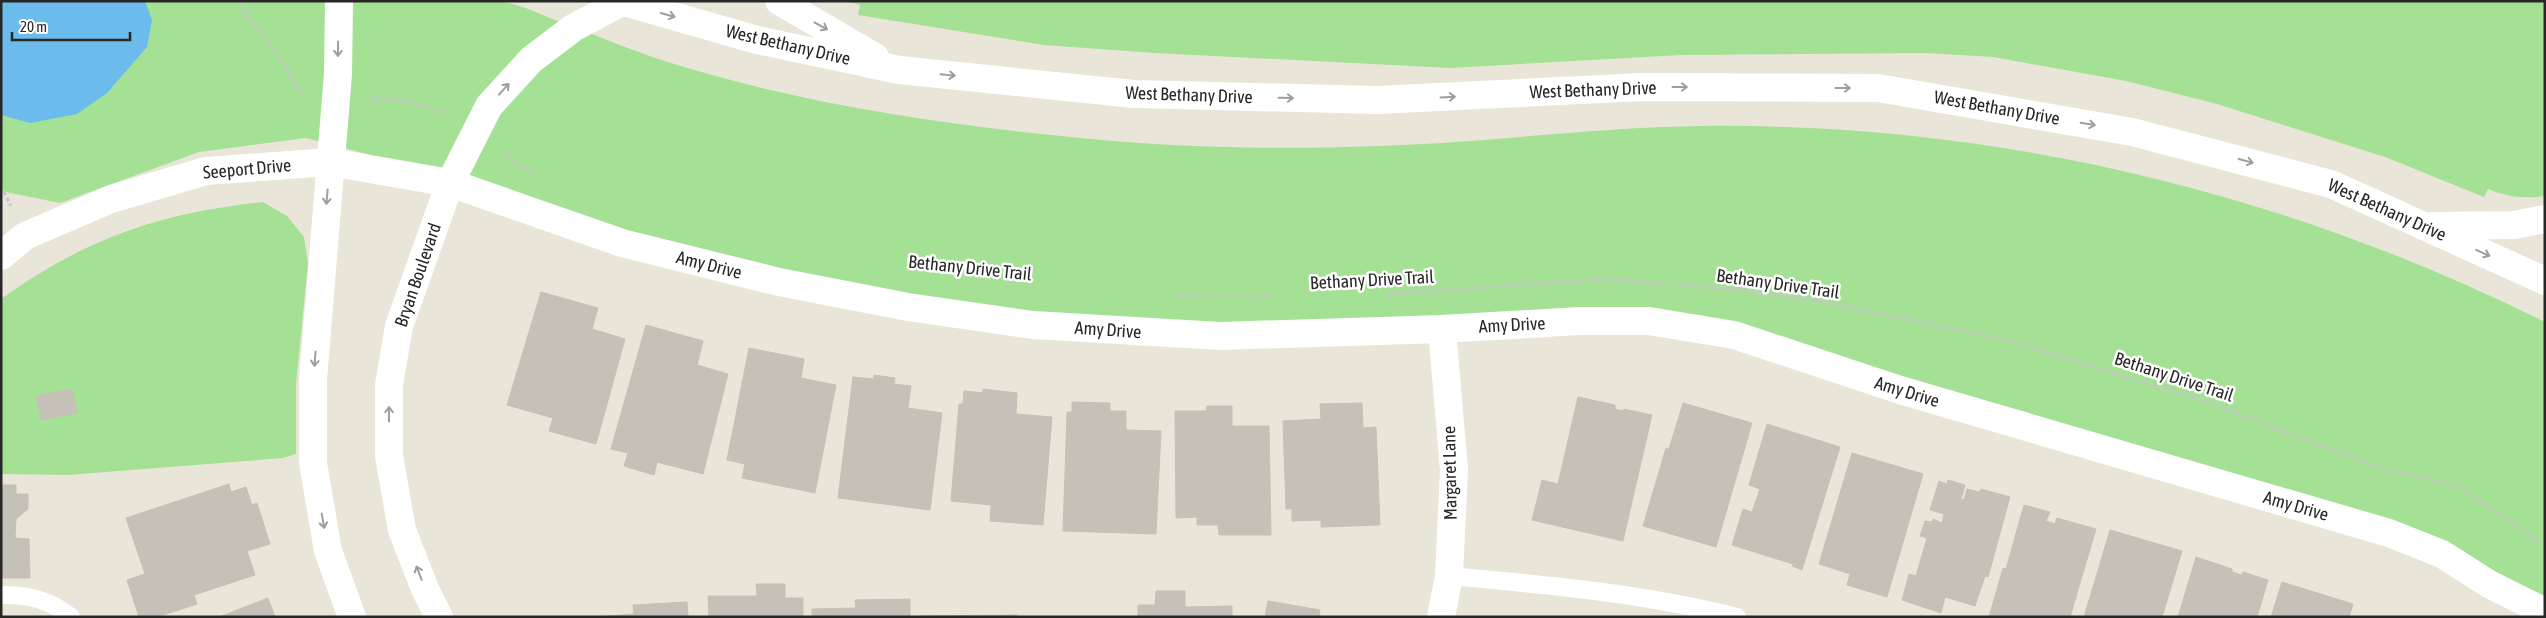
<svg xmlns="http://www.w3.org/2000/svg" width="2546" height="618" viewBox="0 0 2546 618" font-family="'Asap Condensed',sans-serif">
<rect width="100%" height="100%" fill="#eae5d9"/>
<path fill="#a5e195" d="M1 1C123 1 245 1 366 1 397 1 427 1 457 1 474 1 493 0 509 3 526 7 542 15 558 21 599 36 639 54 681 66 813 106 953 126 1091 139 1207 150 1325 150 1442 143 1529 137 1615 127 1702 126 1993 122 2285 192 2545 322V599L2433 537 1701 315 1605 310 1218 325 1095 318 927 301 701 255 515 193 306 138 199 152 60 203 1 191Z
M846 1H2545V196C2524 199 2507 197 2488 189L2484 197 2385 157 2217 104 2126 81 1993 57 1926 53 1681 55 1451 68 1155 53 1044 45 858 15 860 5Z
M263 202 287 216 304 237 308 264 296 384V454L283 458 68 475 1 474V299C86 238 160 213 263 202Z"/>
<path fill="#6bbbed" d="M1 1H145L152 20 147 47 107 93 77 114 30 123 1 115Z"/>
<path fill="#c5c1b9" stroke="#c5c1b3" d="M541 292 598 308 592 329 625 339 596 444 549 431 553 418 507 405Z
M646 325 703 341 697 365 728 374 703 474 657 462 654 475 624 466 628 453 611 449Z
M749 348 804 359 801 378 836 385 815 493 742 478 745 464 727 460Z
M874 375 895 378 894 384 911 386 908 408 942 413 930 510 838 498 853 377 874 379Z
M72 389 77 413 41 420 36 396Z
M983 389 1017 393 1016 414 1052 417 1043 525 990 521 991 505 951 501 959 404H963L964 391 983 393Z
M1578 397 1615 405V409L1623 411 1624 409 1652 415 1623 541 1532 520 1542 480 1558 484Z
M1072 402 1110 403V411H1126V430L1161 431 1156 534 1063 531 1067 412H1072Z
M1362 403 1363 428 1376 427 1380 525 1321 527V520L1292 521V509H1286L1283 421 1321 419 1320 404Z
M1683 403 1752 423 1716 547 1643 526 1666 448 1669 449Z
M1207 406H1232V426H1269L1271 535H1219L1218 525H1197V517L1176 518 1175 411H1206Z
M1767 424 1840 447 1802 570 1792 566 1793 564 1732 545 1743 509 1752 512 1760 489 1749 485Z
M1852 453 1923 474 1887 597 1847 585 1850 574 1819 564Z
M1948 480 1965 485 1961 499 1964 500 1967 489 1980 492 1981 489 2010 497 1988 577 1985 576 1975 606 1945 597 1941 613 1902 600 1909 574 1916 576 1927 538 1920 536 1925 521 1932 522 1933 519 1942 523 1944 514 1930 510 1939 481 1947 484Z
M229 484 231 492 246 487 252 505 257 503 270 544 247 551 255 575 194 595 197 604 157 617H139L127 580 145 574 126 518Z
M1 485H16V494H28V509L16 519 15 538 29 539 30 578H1Z
M2024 505 2050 512 2046 521 2055 524 2057 518 2096 529 2070 617H1989L2003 568 2006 569Z
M2110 530 2182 551 2162 617H2084Z
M2196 557 2232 569V572L2242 575 2243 572 2268 580 2257 617H2178Z
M2282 582 2353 604 2349 617H2271Z
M756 584H785V598H803V617H709L708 596H757Z
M1156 591H1185V607L1232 606V617H1138V605H1155Z
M268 598 275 617H219Z
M910 599V617H812V609L856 608 855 600Z
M1268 601 1320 610 1319 617H1265Z
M687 602 688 617H597L634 614 633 605Z
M1017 615V617H921V616Z"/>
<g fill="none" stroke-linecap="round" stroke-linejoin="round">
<path stroke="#c7c7c7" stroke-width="3" stroke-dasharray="4 2.5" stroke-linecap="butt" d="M241 1 247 15 287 67 298 91 303 92
M371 99 400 100 448 113
M503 153 514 164 537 174
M1 186 11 206
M1388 294 1605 279 1717 288 1818 301 2008 340 2207 402 2386 470 2459 486 2545 547
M1178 296 1272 297"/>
<path stroke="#fff" stroke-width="18" d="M1449 576C1546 585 1643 593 1737 617
M1 595C28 594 50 600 71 617"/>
<path stroke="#fff" stroke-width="28" d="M1 256 25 236 111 199 206 171 330 162 450 183 622 243 779 282 908 307 1033 325 1220 336 1442 329 1580 321H1649L1734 335 1900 390 2389 533 2442 554 2489 584 2545 612
M1441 617 1449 576 1454 470 1442 329"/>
<path stroke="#fff" stroke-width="28" d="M339 1 338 74 313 380V463L328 551 352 617
M621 1 757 40 899 70 1134 94 1377 100 1642 87 1878 88 2132 132 2331 184 2545 281
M779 1 875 57
M2432 226 2514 225 2545 219
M439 617 425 589 402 530 389 456V385L399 326 450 183 489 106 531 60 573 28 622 2"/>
</g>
<defs><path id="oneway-shaft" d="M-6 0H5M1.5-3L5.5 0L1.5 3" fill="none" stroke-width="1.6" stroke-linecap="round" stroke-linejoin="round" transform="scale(1.25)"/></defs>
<g stroke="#9e9e9e">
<use href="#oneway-shaft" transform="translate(668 15) rotate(16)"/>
<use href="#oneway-shaft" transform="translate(821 26) rotate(29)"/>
<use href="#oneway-shaft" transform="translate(338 49) rotate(91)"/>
<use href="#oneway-shaft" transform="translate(948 75) rotate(6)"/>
<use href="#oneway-shaft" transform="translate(1680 87)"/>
<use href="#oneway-shaft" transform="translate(1843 88)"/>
<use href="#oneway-shaft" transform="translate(504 89) rotate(-48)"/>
<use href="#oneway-shaft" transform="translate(1448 97) rotate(-3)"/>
<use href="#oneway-shaft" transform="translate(1286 98) rotate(1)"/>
<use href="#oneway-shaft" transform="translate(2088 124) rotate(10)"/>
<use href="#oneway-shaft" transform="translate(2246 161) rotate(15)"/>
<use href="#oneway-shaft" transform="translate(327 197) rotate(95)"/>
<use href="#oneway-shaft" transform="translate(2483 253) rotate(24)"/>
<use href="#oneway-shaft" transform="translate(315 359) rotate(94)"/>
<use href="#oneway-shaft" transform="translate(389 414) rotate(-90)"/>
<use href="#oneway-shaft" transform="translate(323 521) rotate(80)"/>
<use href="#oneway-shaft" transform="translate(419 573) rotate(-111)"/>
</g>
<g text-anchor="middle" stroke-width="5" stroke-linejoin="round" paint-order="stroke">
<g font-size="18" fill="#272727" stroke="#fff">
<text transform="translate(788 45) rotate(13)" y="6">West Bethany Drive</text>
<text transform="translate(1593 90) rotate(-2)" y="6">West Bethany Drive</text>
<text transform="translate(1189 95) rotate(2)" y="6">West Bethany Drive</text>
<text transform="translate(1997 108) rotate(10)" y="6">West Bethany Drive</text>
<text transform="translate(247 169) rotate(-5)" y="6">Seeport Drive</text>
<text transform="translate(2387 210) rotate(24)" y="6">West Bethany Drive</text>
<text transform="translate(709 265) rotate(14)" y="6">Amy Drive</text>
<text transform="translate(970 268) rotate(6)" y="6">Bethany Drive Trail</text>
<text transform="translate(418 275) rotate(-71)" y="6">Bryan Boulevard</text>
<text transform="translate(1372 280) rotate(-3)" y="6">Bethany Drive Trail</text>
<text transform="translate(1778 284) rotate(8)" y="6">Bethany Drive Trail</text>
<text transform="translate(1512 325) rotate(-3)" y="6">Amy Drive</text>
<text transform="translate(1108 330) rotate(4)" y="6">Amy Drive</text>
<text transform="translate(2174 377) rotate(18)" y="6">Bethany Drive Trail</text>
<text transform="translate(1907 392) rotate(17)" y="6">Amy Drive</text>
<text transform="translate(1450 473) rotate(-91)" y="6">Margaret Lane</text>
<text transform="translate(2296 506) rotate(16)" y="6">Amy Drive</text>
</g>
</g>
<rect width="2546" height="618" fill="none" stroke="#272727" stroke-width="5"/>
<path d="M12 32v8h118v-8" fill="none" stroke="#272727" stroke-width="2.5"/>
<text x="20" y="32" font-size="15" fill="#272727" stroke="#ffffff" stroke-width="4" paint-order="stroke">20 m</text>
</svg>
